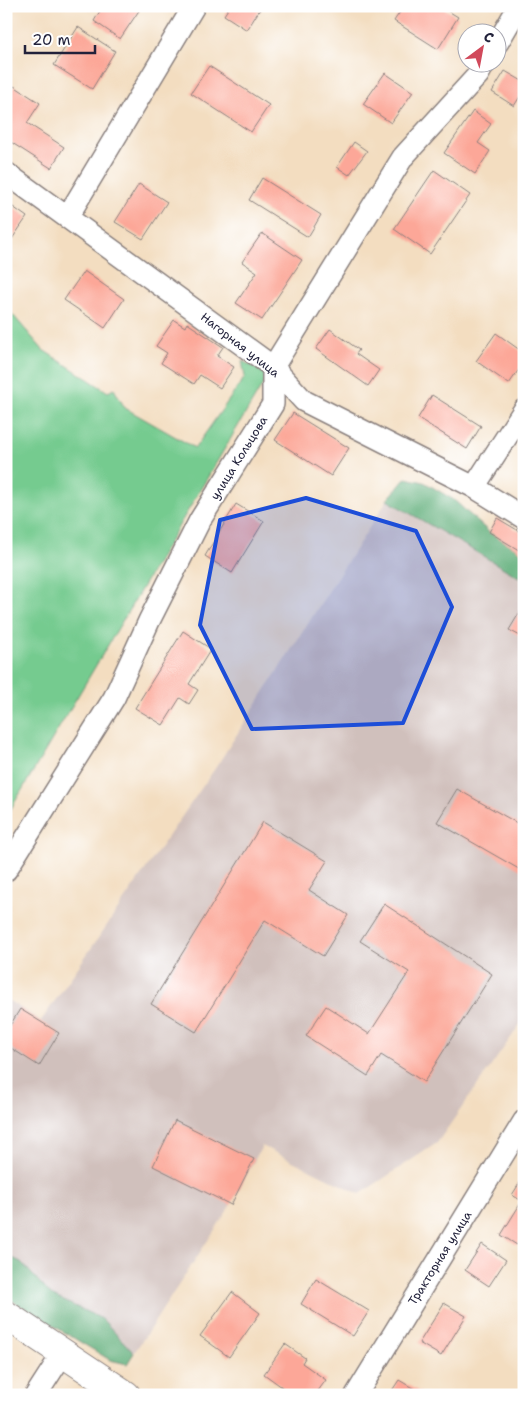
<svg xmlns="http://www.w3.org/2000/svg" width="530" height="1401" viewBox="0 0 530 1401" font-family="'Shantell Sans',sans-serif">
<rect width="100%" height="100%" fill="#fff"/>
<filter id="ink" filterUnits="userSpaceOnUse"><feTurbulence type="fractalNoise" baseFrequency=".02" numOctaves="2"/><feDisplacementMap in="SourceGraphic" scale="10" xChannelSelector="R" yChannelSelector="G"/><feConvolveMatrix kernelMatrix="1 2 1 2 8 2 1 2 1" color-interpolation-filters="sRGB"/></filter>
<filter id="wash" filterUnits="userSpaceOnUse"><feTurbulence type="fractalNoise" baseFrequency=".0096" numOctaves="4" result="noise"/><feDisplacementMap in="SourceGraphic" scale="20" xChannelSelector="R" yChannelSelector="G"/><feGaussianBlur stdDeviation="1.12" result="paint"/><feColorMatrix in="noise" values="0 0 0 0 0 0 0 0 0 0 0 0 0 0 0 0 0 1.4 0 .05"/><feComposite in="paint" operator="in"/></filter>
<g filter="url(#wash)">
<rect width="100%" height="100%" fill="#f3ddc0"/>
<path fill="#d0c0bc" d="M387 500 524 580V1019L437 1143 360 1194 262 1146 231 1205 134 1353 102 1319 51 1295 21 1262 6 1255V999L41 1021 216 767Z"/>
<path fill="#75cb8f" stroke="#4c7665" d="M6 307 43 350 108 392 114 389 125 408 195 448 245 377 242 361 269 374 6 817Z"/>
<path fill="#60af7a" stroke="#41685a" d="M406 478 424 482 454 500 489 532 524 553V580L387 500Z
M6 1255 21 1262 51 1295 102 1319 134 1353 127 1364 110 1360 6 1297Z"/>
<g id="blocks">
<path fill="#fca798" d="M103 6H142L120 39 94 21Z
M230 6H262L247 30 224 15Z
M404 6H440L458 17 438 49 394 21Z
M78 27 115 51 92 89 54 65Z
M209 66 269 105 251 132 191 93Z
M505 71 524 82V90L514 106 492 92Z
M385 73 413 92 391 123 363 104Z
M14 86 40 103 27 123 64 147 51 168 6 139V98Z
M473 111 491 124 478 143 490 151 475 174 444 153Z
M354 142 367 151 349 175 337 167Z
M434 170 470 195 430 254 394 229Z
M262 178 321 215 308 237 249 200Z
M139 184 167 202 143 239 115 222Z
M6 202 27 217 12 239 6 235Z
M262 233 302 260 262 320 236 303 257 272 242 262Z
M84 271 124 299 105 328 64 300Z
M174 320 185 327 187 323 223 347 217 356 234 367 220 388 200 375 194 384 161 363 167 353 156 346Z
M330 329 359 350 356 354 379 370 368 386 316 349Z
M496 333 524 353V362L509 384 476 361Z
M432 395 481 426 467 449 418 418Z
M293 413 349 448 331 476 275 440Z
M236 504 264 521 232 573 205 556Z
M497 518 524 534V548L522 552 489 532Z
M524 605V638L509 630Z
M183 631 211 649 189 684 198 690 189 704 180 698 163 725 135 708Z
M457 789 524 827V872L437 822Z
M263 822 327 861 309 890 348 915 323 956 265 920 196 1032 151 1004Z
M384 904 492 974 424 1082 381 1055 368 1076 306 1036 326 1006 369 1034 409 972 360 941Z
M20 1009 59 1033 39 1066 6 1045V1032Z
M175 1120 254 1159 231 1205 153 1166Z
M524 1176V1235L517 1245 501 1235 522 1201 512 1195Z
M482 1244 506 1260 489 1286 465 1270Z
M316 1279 369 1311 353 1336 301 1304Z
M232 1292 260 1313 229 1357 200 1336Z
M444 1303 466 1316 441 1356 419 1343Z
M285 1344 305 1358 302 1363 326 1380 315 1395H293L264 1374Z
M399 1380 421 1393 420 1395H389Z"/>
</g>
</g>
<g filter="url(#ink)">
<use href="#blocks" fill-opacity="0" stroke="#8a807e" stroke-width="1"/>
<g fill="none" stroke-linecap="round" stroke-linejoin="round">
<defs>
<path id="minor" d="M498 42 519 6
M6 173 273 367 304 401 474 487 524 518
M68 216 194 6
M474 487 524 410
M6 870 114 698 149 621 200 520 273 404V367L403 157 478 75 485 62
M36 1395 63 1353
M356 1395 524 1121"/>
<path id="tertiary" d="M6 1315 126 1395"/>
</defs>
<use href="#minor" stroke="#8a807e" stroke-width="24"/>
<use href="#tertiary" stroke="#8a807e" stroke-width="30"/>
<use href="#minor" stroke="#fff" stroke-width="21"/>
<use href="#tertiary" stroke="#fff" stroke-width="28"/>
</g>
</g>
<path fill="#1d4ed8" fill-opacity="0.2" stroke="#1d4ed8" stroke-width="4" stroke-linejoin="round" d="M306 498 416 531 452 607 403 723 252 729 200 625 220 520Z"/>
<g text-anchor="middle" stroke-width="4" stroke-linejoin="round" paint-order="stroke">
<g font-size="12" fill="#22223b" stroke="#fff">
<text transform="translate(240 345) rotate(38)" y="4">Нагорная улица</text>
<text transform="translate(239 458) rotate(-58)" y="4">улица Кольцова</text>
<text transform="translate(440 1258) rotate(-58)" y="4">Тракторная улица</text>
</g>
</g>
<rect width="530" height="1401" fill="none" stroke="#fff" stroke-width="25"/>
<g transform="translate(482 48) rotate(32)"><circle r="24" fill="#ffffff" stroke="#a7a7b1"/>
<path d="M0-4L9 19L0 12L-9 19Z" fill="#d1495b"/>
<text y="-8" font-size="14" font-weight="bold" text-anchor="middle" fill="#22223b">С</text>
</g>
<path d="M25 45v8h70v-8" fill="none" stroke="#22223b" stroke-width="2.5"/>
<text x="32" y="45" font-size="15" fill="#22223b" stroke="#ffffff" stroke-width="4" paint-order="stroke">20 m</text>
</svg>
